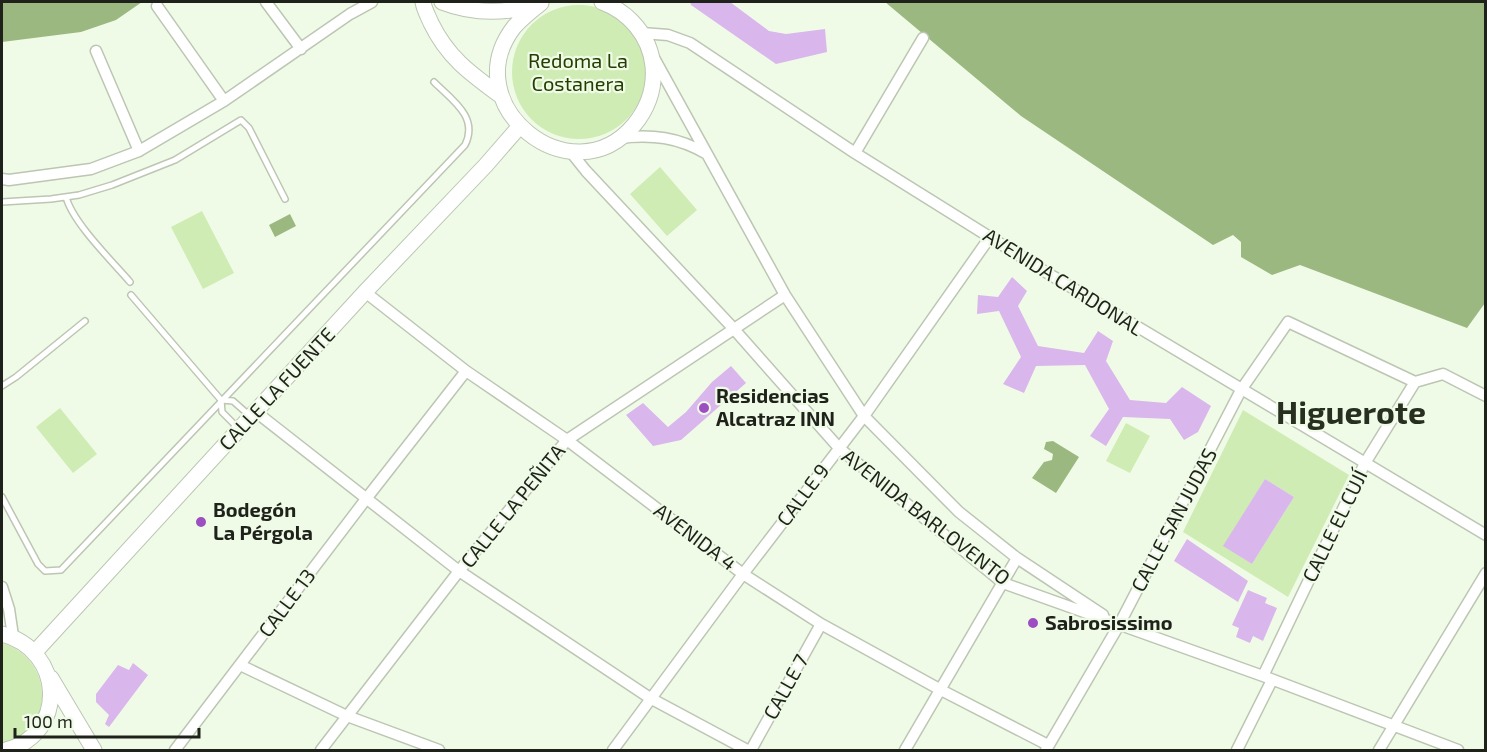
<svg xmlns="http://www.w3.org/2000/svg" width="1487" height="752" viewBox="0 0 1487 752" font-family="'Exo 2',sans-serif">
<rect width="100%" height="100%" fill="#f0fbe7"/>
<path fill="#ceecb3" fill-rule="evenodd" d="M512 72a67 67 0 1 1 134 0a67 67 0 1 1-134 0Z
M660 167 697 210 667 236 630 194Z
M202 211 234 273 203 289 171 227Z
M60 408 97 454 73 473 36 427Z
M1243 410 1349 475 1288 597 1183 532ZM1265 479 1294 497 1252 564 1224 546Z
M1126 423 1150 436 1130 473 1106 461Z
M2 643C55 659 56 732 2 744Z"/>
<path fill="#9bb880" d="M2 2H142L116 20 81 32 2 42Z
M885 2H1485V303L1467 328 1300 265 1272 275 1241 257V242L1233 235 1213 245 1021 116Z
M290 214 296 226 275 237 269 225Z
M1053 441 1079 457 1056 493 1032 478 1044 462 1052 460 1053 454 1044 449 1046 442Z"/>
<path fill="#d9b6ec" d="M690 2H730L769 31 786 34 825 29 827 52 776 64 691 5Z
M1012 277 1027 291 1018 306 1038 346 1084 353 1098 331 1113 341 1106 361 1130 400 1166 403 1182 387 1211 406 1198 432 1184 440 1170 419 1123 417 1106 446 1090 436 1109 409 1085 365 1036 366 1024 393 1003 384 1021 357 999 311 977 314 978 295 998 297Z
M731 366 746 383 681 440 653 446 626 415 643 403 668 427 686 412 712 382Z
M1265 479 1294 497 1252 564 1223 546Z
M1187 539 1248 581 1238 602 1174 561Z
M1248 590 1267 598 1265 603 1277 608 1263 641 1253 636 1250 643 1236 637 1239 628 1232 625Z
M133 663 148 675 109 727 105 724 109 715 96 702V694L118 665 129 670Z"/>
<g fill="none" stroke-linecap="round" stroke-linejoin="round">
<defs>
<path id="service" d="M66 197C73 223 112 261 130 282
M2 202 51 199 79 195 112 185 175 160 241 120 249 128 285 199
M131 295 221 400 222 412 238 428
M2 386 16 377 85 321
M221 400 233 401 250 416
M2 497 38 564 45 571 61 570 465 145C479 117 452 100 434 82"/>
<path id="minor" d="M266 2 301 49
M157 6 224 101
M642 33 668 35 690 43 855 153 1044 271 1486 535
M96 51 139 151
M654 58 785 295 864 416 959 512 1017 558 1103 615
M619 138C652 134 678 137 707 154
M570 151 586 171 733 328 839 448 1003 583 1263 676 1458 750
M855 153 923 38
M2 179 9 180 91 169 139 151 224 101 350 14 372 2
M365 292 466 371 567 440 743 574 821 624 941 690 1048 745
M256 412 459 571 650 698 747 750
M2 587 9 609 13 636
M240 665 347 716 439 750
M1263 676 1365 463 1415 382
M175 750 366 499 466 371
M321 750 459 571 567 440 785 295
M613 750 743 574 864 416 990 237
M751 750 821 624
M905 750 1017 558
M1046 750 1119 625 1241 390 1288 322 1415 382 1443 374 1486 396
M1237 750 1272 680
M1379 750 1486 573"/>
<path id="secondary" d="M423 2C424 9 428 16 431 23 448 58 471 74 501 96
M442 2C473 14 503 14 535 5
M541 3C532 10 522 18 514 27 454 105 572 199 634 125 648 108 655 88 653 66 650 36 629 12 602 2
M2 634C64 650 68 734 6 750
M35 652 365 292 486 165 519 127
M51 678 94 750"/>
</defs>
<use href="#service" stroke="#bcc6b3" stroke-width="8"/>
<use href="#minor" stroke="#bcc6b3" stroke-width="13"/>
<use href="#secondary" stroke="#bcc6b3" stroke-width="17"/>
<use href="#service" stroke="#fff" stroke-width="5"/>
<use href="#minor" stroke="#fff" stroke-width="10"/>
<use href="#secondary" stroke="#fff" stroke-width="15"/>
</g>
<g fill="#9c4fc1" stroke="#f0fbe7" stroke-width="2">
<circle cx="704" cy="408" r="6"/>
<circle cx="201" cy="522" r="6"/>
<circle cx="1033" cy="623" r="6"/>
</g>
<g text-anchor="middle" stroke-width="4.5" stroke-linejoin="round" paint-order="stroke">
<g font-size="20" fill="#243e00" stroke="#f0fbe7">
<text x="578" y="68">Redoma La<tspan x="578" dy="23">Costanera</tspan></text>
</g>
<g font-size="20" fill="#1e221b" stroke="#f0fbe7">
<text transform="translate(1063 282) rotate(32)" y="7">AVENIDA CARDONAL</text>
<text transform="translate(277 389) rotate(-47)" y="7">CALLE LA FUENTE</text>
<text transform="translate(803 495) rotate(-53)" y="7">CALLE 9</text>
<text transform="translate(513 506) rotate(-51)" y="7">CALLE LA PEÑITA</text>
<text transform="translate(926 517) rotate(38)" y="7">AVENIDA BARLOVENTO</text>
<text transform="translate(1174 520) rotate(-62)" y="7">CALLE SAN JUDAS</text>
<text transform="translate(1335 526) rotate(-64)" y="7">CALLE EL CUJÍ</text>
<text transform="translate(695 537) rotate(37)" y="7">AVENIDA 4</text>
<text transform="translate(287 603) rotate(-53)" y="7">CALLE 13</text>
<text transform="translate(786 687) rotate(-61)" y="7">CALLE 7</text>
</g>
<g font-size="20" font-weight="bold" fill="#1e221b" stroke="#f0fbe7" text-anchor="start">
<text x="716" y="403">Residencias<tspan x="716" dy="23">Alcatraz INN</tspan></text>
<text x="213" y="517">Bodegón<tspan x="213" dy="23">La Pérgola</tspan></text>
<text x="1045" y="630">Sabrosissimo</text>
</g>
<g font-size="32" font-weight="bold" fill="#272f20" stroke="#f0fbe7">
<text x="1351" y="424">Higuerote</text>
</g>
</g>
<rect width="1487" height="752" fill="none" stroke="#1e221b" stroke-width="6"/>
<path d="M15 728v9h184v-9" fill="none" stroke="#1e221b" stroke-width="3"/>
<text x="24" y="728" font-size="18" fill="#1e221b" stroke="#f0fbe7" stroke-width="4.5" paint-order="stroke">100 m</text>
</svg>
